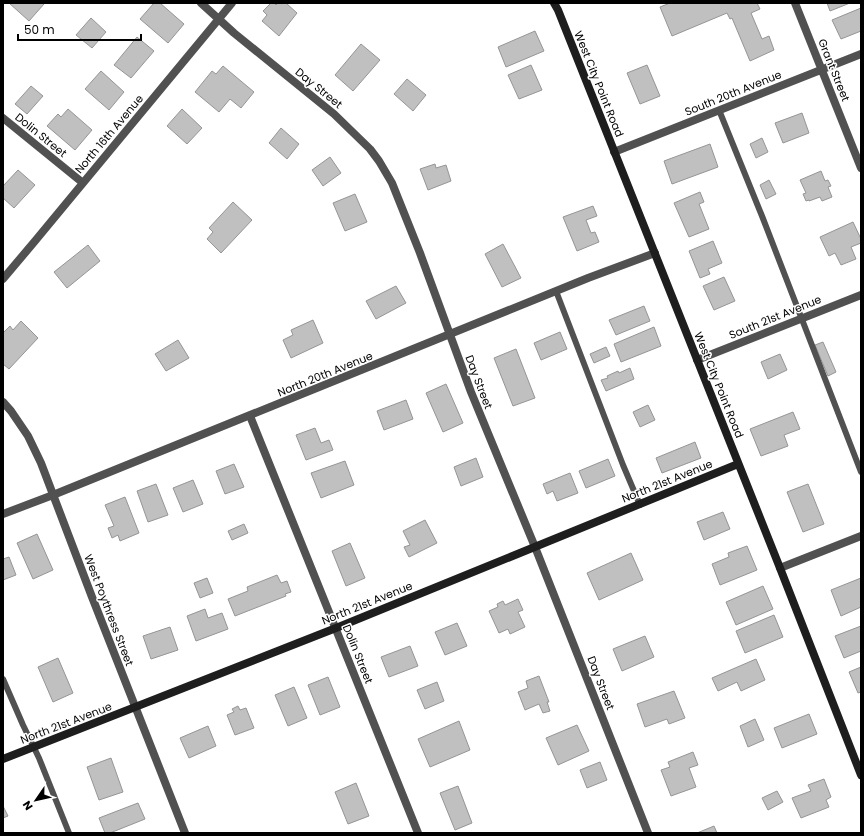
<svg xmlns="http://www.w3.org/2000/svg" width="864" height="836" viewBox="0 0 864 836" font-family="Poppins,sans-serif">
<rect width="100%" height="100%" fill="#fff"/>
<path fill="#c0c0c0" stroke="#959595" d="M9 3H44V4L29 21Z
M154 3H160L184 24 168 43 140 19Z
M271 3H274L276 5 278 3H286L297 13 279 36 262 21 267 15 263 11Z
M670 3H757L760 9 751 13 762 39 769 36 774 50 750 61 732 18 730 19 727 13 672 36 660 7Z
M827 3H850L830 11Z
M861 8V31L841 39 832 20Z
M91 18 106 32 92 48 76 35Z
M535 31 544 51 506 67 498 47Z
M137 37 154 51 131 78 114 65Z
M361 44 380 60 353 91 335 75Z
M531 65 542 90 519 99 508 75Z
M647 65 660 96 640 104 627 73Z
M223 66 254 92 241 108 230 99 219 112 195 92 212 71 216 74Z
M101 71 124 92 109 110 85 89Z
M407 79 426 95 413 111 394 94Z
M31 86 43 96 27 114 15 104Z
M68 109 92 130 75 150 47 126 58 114 61 117Z
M182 109 202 128 187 144 167 126Z
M802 113 809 133 783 143 775 123Z
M281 128 299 144 287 159 269 143Z
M762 138 768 152 756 158 750 144Z
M710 144 718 167 672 184 664 161Z
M330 157 341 173 323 186 312 170Z
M435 164 436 168 446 165 451 181 428 190 420 169Z
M18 170 35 185 14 208 3 198V185H4Z
M821 171 825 181 828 180 831 186 828 187 832 197 822 201 820 197 809 201V200L806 201 803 194 806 193 800 180Z
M769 180 776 194 766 199 760 185Z
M700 192 704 202 699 204 709 229 689 237 674 203Z
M355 194 367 222 345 231 333 203Z
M233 202 252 220 221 253 207 239 213 232 209 228Z
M593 206 597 216 586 220 591 233 595 232 599 242 577 251 563 217Z
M853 222 861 239V243L851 247 856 259 841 265 835 253 829 256 820 237Z
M713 241 722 263 708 269 710 274 700 278 689 251Z
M503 244 521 278 502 287 485 254Z
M88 245 100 261 67 288 54 272Z
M724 277 735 301 714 310 703 286Z
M396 286 406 303 376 319 366 301Z
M644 306 650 321 616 335 609 320Z
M313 320 323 343 291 358 283 340 293 335 291 330Z
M21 321 38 338 9 369 3 364V333L10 326 13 330Z
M654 327 661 346 621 362 614 344Z
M560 332 567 349 541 360 534 343Z
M178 340 189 358 166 371 155 354Z
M823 342 836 372 828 376 815 345Z
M606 347 610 356 594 363 590 354Z
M516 349 535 398 513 406 494 358Z
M780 354 787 370 768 379 761 362Z
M630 368 634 379 606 391 601 380 608 378 607 376 618 371 619 373Z
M446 384 463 423 443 432 426 393Z
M406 400 413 419 384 430 377 411Z
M648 405 655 420 640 427 633 412Z
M793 412 800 429 784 435 788 446 761 456 750 429Z
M315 428 321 443 329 440 333 450 306 460 296 435Z
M695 442 701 458 662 473 656 458Z
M476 458 483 477 461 486 454 467Z
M608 459 615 476 586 488 579 471Z
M345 461 354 485 321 498 311 473Z
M234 464 244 487 225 494 216 471Z
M570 473 578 493 557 501 553 491 547 494 543 484Z
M193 480 203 504 183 512 173 488Z
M156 484 168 515 148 522 137 491Z
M808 484 824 524 803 532 787 492Z
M125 497 139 533 120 541 118 535 112 538 108 528 114 526 105 505Z
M723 512 730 529 704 540 697 522Z
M425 520 437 543 409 557 404 547 410 545 403 531Z
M244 524 248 533 232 540 228 531Z
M37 534 53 570 33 579 17 543Z
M350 543 365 578 346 586 332 551Z
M747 546 757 570 720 585 712 564 729 557 728 553Z
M631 553 643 580 599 600 587 573Z
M9 557 16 575 3 580V559Z
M277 575 281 583 287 581 291 592 285 594 286 596 235 616 228 599 248 591 247 587Z
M207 578 213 593 200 598 194 583Z
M861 578V607L841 616 831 590Z
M763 586 773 609 736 625 726 602Z
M518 599 523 610 518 612 525 627 510 634 508 629 499 633 489 611 498 607 497 604 503 601 505 605Z
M205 609 208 618 222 613 228 629 196 641 187 616Z
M774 615 783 637 745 653 736 631Z
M457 623 467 646 445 655 435 632Z
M861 626V651L844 658 835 636Z
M170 627 178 650 151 659 143 636Z
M645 636 654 657 622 671 613 649Z
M410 646 418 666 389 677 381 657Z
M58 658 73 693 53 702 38 667Z
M756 659 765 680 741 691 737 682 718 691 712 678Z
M861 667V692L858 693 849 672Z
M539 676 549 702H547L550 711 543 713 539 704 525 710 518 692 528 688 526 681Z
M328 677 340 707 320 715 308 685Z
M437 682 444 701 425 709 417 690Z
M294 687 307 718 288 726 275 695Z
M674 691 685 718 669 724 667 719 645 727 637 704Z
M238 706 240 710 246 708 254 728 235 735 227 715 234 712 232 709Z
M809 714 817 734 782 748 774 728Z
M755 719 764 740 748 747 740 726Z
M459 721 470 750 430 767 418 739Z
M577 725 589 751 558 765 546 738Z
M208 726 216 746 189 758 180 738Z
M693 752 698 765 689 768 696 787 671 796 661 770 670 767 668 762Z
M111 758 123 792 99 800 87 767Z
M600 762 607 780 587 788 580 770Z
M824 779 831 797 826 800 829 807 801 818 792 798 811 791 808 785Z
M356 783 369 816 348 824 335 792Z
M458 786 472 823 455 830 440 793Z
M777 791 783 802 768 810 762 798Z
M138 803 145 819 110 833H105L99 818Z
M3 806 8 816 3 818Z
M714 826 717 833H697Z"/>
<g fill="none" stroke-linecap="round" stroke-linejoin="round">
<path stroke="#515151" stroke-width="6" d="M719 110 762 216 861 472
M556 291 623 465 640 505
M3 679 23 725 39 758 69 833"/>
<path stroke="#515151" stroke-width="8" d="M201 3 234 33 334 114 370 149 379 161 392 183 420 253 471 392 535 547 648 833
M795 3 861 168
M3 118 83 183
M614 152 861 54
M3 279 35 241 232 3
M697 360 861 295
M3 402 11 411 28 436 41 463 92 597 185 833
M250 416 418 833
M3 514 53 495 588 278 655 253
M780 568 861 536"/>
<path stroke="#1e1e1e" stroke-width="8" d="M554 3 558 10 780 568 861 775
M3 759 336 628 738 464"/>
</g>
<g text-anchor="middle" stroke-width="3" stroke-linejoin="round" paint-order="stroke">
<g font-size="11" fill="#000" stroke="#fff">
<text transform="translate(834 70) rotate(68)" y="4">Grant Street</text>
<text transform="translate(599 84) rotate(68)" y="4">West City Point Road</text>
<text transform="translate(319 88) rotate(39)" y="4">Day Street</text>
<text transform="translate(733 93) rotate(-22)" y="4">South 20th Avenue</text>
<text transform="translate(109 134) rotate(-50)" y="4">North 16th Avenue</text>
<text transform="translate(41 135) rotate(39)" y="4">Dolin Street</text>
<text transform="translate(775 317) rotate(-22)" y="4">South 21st Avenue</text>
<text transform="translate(325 374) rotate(-22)" y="4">North 20th Avenue</text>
<text transform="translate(479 382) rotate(69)" y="4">Day Street</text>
<text transform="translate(719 385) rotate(68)" y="4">West City Point Road</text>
<text transform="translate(667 481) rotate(-22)" y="4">North 21st Avenue</text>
<text transform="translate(367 603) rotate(-22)" y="4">North 21st Avenue</text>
<text transform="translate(109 610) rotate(69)" y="4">West Poythress Street</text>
<text transform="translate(358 654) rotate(68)" y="4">Dolin Street</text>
<text transform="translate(601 683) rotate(69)" y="4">Day Street</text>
<text transform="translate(66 723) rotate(-21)" y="4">North 21st Avenue</text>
</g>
</g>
<rect width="864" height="836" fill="none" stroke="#000000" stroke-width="8"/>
<g transform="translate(36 800) rotate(236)" stroke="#ffffff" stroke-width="3" paint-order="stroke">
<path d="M0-3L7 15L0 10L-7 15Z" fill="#000000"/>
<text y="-6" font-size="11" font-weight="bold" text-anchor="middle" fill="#000000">N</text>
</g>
<path d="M18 34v6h123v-6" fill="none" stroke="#000000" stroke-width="2"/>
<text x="24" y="34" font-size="12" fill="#000000" stroke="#ffffff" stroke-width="3" paint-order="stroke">50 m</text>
</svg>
